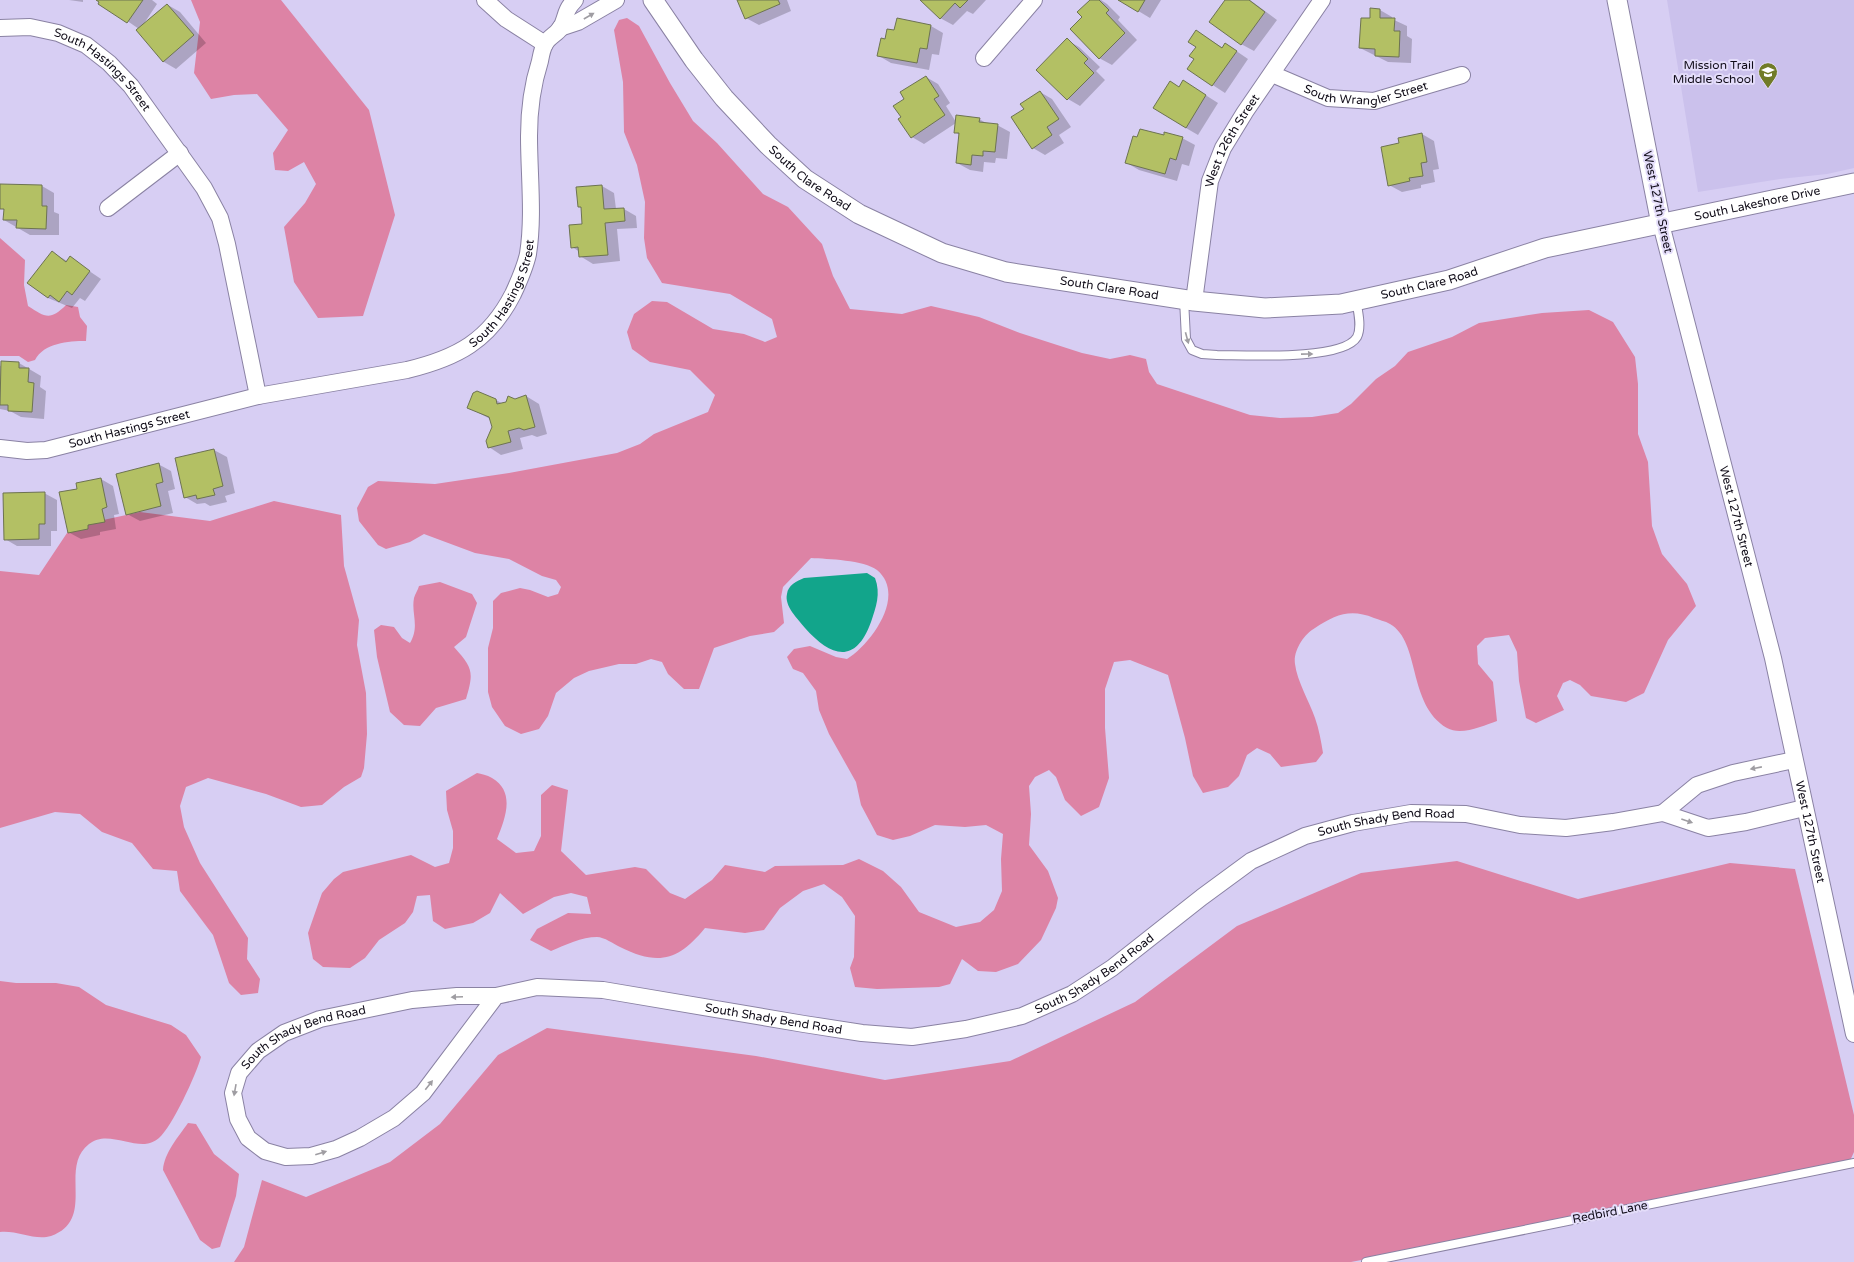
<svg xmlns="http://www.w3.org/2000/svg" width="1854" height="1262" viewBox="0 0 1854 1262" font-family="'Varela Round',sans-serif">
<rect width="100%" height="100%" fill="#d7cef3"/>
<path fill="#cbc1ec" d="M1667 0H1854V168L1827 174 1780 179 1698 192Z"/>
<path fill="#dd83a5" d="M191 0H281L369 110 395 215 363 316 318 318 294 282 284 227 305 203 316 184 304 162 288 171 275 170 273 153 288 130 257 94 234 95 211 99 194 73 200 22Z
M627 18 639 26 670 83 693 121 717 143 763 194 788 207 822 244 833 276 850 309 902 314 931 306 979 317 1020 333 1082 353 1110 359 1130 355 1146 359 1149 372 1157 384 1250 415 1280 418 1312 417 1338 413 1351 404 1376 379 1395 366 1408 352 1452 337 1479 323 1542 313 1589 310 1613 322 1635 357 1638 384V434L1648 462 1652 526 1662 554 1687 584 1696 606 1668 640 1644 693 1626 702 1591 696 1580 685 1570 680 1563 683 1557 696 1564 710 1536 723 1526 718 1519 681 1517 652 1509 635 1485 638 1477 646 1478 664 1493 682 1497 721C1483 726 1461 736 1447 728 1407 704 1421 642 1390 624 1385 621 1379 620 1374 618 1350 608 1335 615 1315 628 1304 634 1293 651 1295 664 1297 681 1309 701 1315 718 1319 729 1321 741 1323 753L1316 762 1281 767 1270 754 1257 748 1247 755 1239 776 1228 787 1203 793 1193 776 1185 738 1168 675 1130 660 1114 662 1105 689V728L1109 778 1099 807 1081 816 1065 800 1056 777 1049 770 1035 777 1029 786 1031 814 1029 845 1048 871 1058 898 1056 908 1041 940 1018 964 996 972 978 971 962 959 950 984 939 987 877 989 855 987 850 968 854 957 855 916 842 897 824 884 803 891 780 908 764 930 745 933 705 928C678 961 658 966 620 947 614 944 604 937 597 937 582 937 565 945 551 951L530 940 537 929 568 913 591 914 587 897 571 893 554 897 523 914 500 893 490 913 473 923 445 929 433 921 430 895 417 896 413 912 405 923 379 940 365 958 350 968 323 967 313 959 308 933 322 893 334 879 343 872 411 855 435 867 449 863 453 848V831L447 810 446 791 477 773C481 774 487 775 492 778 516 792 505 819 497 839L516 853 534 851 541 836V795L552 785 568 790 561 851 586 875 635 867 646 869 670 893 685 899 712 880 725 865 765 872 775 866 843 865 859 859 883 871 901 887 919 912 956 927 980 922 994 910 1002 891 1001 859 1003 834 986 825 965 827 935 825 910 836 893 840 877 835 861 805 856 782 829 734 819 710 816 691 803 673 793 669 787 657 794 649 810 646 836 657 847 659C871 644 907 595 877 570 864 560 828 559 811 558L783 587 781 597 784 623 774 632 750 636 714 648 699 689H684L668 674 662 662 651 659 636 664H619L589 671 574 678 556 693 548 716 539 729 521 734 505 726 492 707 488 692V648L493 628V601L501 593 520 588 530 590 548 597 558 594 561 587 556 580 542 576 509 559 475 553 424 534 410 542 386 549 378 545 359 521 357 508 368 487 378 481 435 484 509 473 617 453 640 444 654 434 708 412 715 395 690 370 650 362 632 349 627 332 634 314 652 301 667 302 713 329 744 334 765 342 777 337 772 319 730 294 662 283 647 258 644 238 645 202 637 165 624 132 623 82 614 30 619 20Z
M0 238 25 260 24 285 28 306C45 317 50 321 66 305L78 307 80 317 87 326 86 341C68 341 44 343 35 360L28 362 19 356H0Z
M274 501 341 515 344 566 359 620 357 645 366 693 367 734 364 768 361 777 344 787 322 805 301 807 266 794 208 778 186 787 180 806 184 827 200 863 248 938 247 959 260 979 258 993 241 995 229 983 213 935 180 891 177 871 153 869 132 843 102 832 80 814 55 812 0 828V571L39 575 71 527 140 512 210 521Z
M440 582 472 594 477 603 466 637 454 647C473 668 474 672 466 699L436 708 420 726 404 725 390 712 377 657 374 630 381 625 394 627 402 638 410 643C420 626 411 614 414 598 415 594 418 590 419 586Z
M1457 861 1578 899 1730 863 1795 869 1854 1115V1152L1848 1165 1351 1262H234L244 1247 262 1180 306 1197 390 1162 440 1124 498 1055 547 1028 756 1056 885 1080 1010 1061 1135 1002 1237 926 1361 873Z
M0 981 16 983H56L79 987 106 1005 171 1025 186 1035 201 1057C196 1075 172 1127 159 1138 156 1141 148 1144 145 1144 127 1145 105 1131 89 1144 58 1168 97 1219 51 1236 35 1241 17 1230 0 1232Z
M188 1123 196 1124 214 1154 239 1174 236 1196 220 1247 212 1249 200 1240 163 1170C164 1153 179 1136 188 1123Z"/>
<path fill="#12a58b" d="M867 573 875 578C881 594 876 607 871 622 855 666 830 656 805 628 798 619 784 606 787 594 788 585 797 581 804 578Z"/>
<path fill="#0003" d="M69 0H83V2Z
M97 0H152L157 4 143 25 168 5 180 12 206 43 176 69 164 62 138 31 139 29Z
M738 0H787L791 11 759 25 746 18Z
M921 0H986L973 14 967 11 953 25 940 18Z
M1091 0H1101L1107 4 1120 17 1118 20 1137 40 1112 65 1099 58 1084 17Z
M1120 0H1161L1150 18Z
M1226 0H1250L1277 20 1254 51 1241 44Z
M1380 10 1392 17V19L1407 26V36L1412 39 1411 63 1388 62 1360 48 1371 19Z
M897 20 931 26 943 33 939 55 932 54 929 70 891 63 879 56 895 32Z
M1196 31 1223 48 1226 44 1248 59 1225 93 1188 69 1195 59Z
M1067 40 1079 47 1100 67 1096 71 1105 80 1080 106 1068 99Z
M926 77 938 84 950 103 946 106 956 122 979 119 988 124 997 125 1010 132 1007 159 996 158 995 163 984 162 983 172 970 170 957 163 960 135 955 132 956 123 924 144 912 137 902 117 906 99Z
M1180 88 1196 89 1218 103 1198 135 1186 128Z
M1040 92 1052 99 1071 127 1059 135 1064 143 1045 155 1033 148 1025 109Z
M1422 134 1434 141 1439 169 1433 170 1435 182 1421 185V188L1402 192 1389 185 1400 144Z
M1164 137 1182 138 1195 145 1189 166 1182 164 1177 181 1139 170 1127 163Z
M42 186 54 193V212L59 214V235H30L4 220V210L1 208Z
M602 186 614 193 616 209H624L636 216 637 228 617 229 620 261 593 264 580 256V252L572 247 583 225 582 208 579 207Z
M52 252 67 261 70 258 101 279 85 301 80 298 72 308 48 298Z
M19 363 41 376 40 387 46 391 44 419 21 417 10 411 0 409V366Z
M526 396 539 404 547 434 537 437 532 435 520 438 523 449 501 455 489 447 493 427 490 419 468 407 496 400 503 404Z
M214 450 227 457 235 493 225 496 227 502 210 506 205 503 197 504 185 497 176 459Z
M158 464 171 471 175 489 168 491 173 513 140 521 127 514Z
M101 479 113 486 119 514 114 515 116 529 100 532V535L81 539 68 532 78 489Z
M44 493 57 500V531H51V546H17L5 539Z"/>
<path fill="#b3c064" stroke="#6d7351" d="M96 0H143L127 23 98 4 99 2Z
M737 0H778L780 4 745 19Z
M920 0H968L960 8 955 3 940 19Z
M1090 0H1099L1109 10 1106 13 1125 33 1099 59 1070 29 1082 17 1077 12Z
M1118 0H1145L1138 12Z
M1225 0H1249L1265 12 1241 45 1209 22Z
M167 4 194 35 163 62 136 30Z
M1370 8 1380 9V18H1395L1394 31H1400L1399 57 1375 56V49L1359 48 1361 18H1370Z
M897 18 931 25 927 49 920 48 917 63 877 56 881 38 885 39 887 29 894 30Z
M1196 30 1222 48 1225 43 1237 51 1212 86 1187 69 1194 59 1189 56 1196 47 1188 42Z
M1067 38 1088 59 1084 63 1094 73 1067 100 1036 70Z
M926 76 939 96 934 99 945 115 911 138 898 119 901 117 893 106 904 99 900 92Z
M1183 80 1206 95 1186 128 1153 108 1170 81 1179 87Z
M1040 91 1059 119 1047 127 1052 135 1032 149 1011 117 1024 109 1020 104Z
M956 115 980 118 979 122 998 124 995 152 983 151V156L972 155 971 165 956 163 959 133H954Z
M1140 129 1164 135V132L1183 137 1176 160 1170 158 1165 174 1125 163 1133 136 1137 137Z
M1422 133 1427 162 1421 163 1423 176 1409 178 1410 181 1388 186 1381 147 1399 143 1398 138Z
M0 184 42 185V206H47L46 229 16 228 17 220H3L4 209H0Z
M602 185 604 209 624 208 625 221 605 223 608 255 579 257 578 247 571 248 569 225 582 224 581 207H578L576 187Z
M52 251 66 262 70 256 90 271 72 295 67 291 59 302 50 295 48 298 27 283Z
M1 361 19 362V368H29L28 382 34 383 32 412 8 411V405H0Z
M477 391 496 399 497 404 506 402 508 396 515 399 526 395 535 427 524 430 519 428 508 431 511 442 488 448 486 441 492 427 489 417 467 408 473 393Z
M214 449 223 486 213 489 215 495 197 499 196 495 184 498 175 458Z
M159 463 163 482 156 484 161 506 126 515 116 474Z
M101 478 107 507 102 509 105 522 88 525V529L68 533 59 492 77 489 76 483Z
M45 492V524H39V539L4 540 3 493Z"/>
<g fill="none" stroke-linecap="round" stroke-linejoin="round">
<defs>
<path id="service" d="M1184 299 1186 339 1192 350 1202 354 1217 355C1244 355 1343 361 1357 337 1362 327 1358 311 1356 300
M1366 1262 1854 1163"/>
<g id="minor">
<path d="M485 0 506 19 545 44"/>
<path id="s1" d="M0 28 30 27 58 33 86 45 109 63 131 86 204 188 220 218 227 244 258 396"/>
<path d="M560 28 578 22 616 0"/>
<path d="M984 58 1034 0"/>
<path id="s2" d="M1272 74 1328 98 1374 101 1462 75"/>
<path d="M108 208 180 153"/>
<path id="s3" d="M1661 224 1773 658 1854 1034"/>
<path id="s4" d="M1194 301 1210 181 1223 148 1245 112 1322 0"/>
<path id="s5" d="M0 448 27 451 46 450 258 396 407 370C457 358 489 341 513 294 519 281 525 268 528 254 534 216 529 175 529 136 529 110 532 86 540 61 541 56 542 49 545 44 548 38 556 34 560 29 567 19 563 12 575 0"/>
<path d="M1794 760 1733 773 1697 785 1663 813 1708 828 1746 822 1804 808"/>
<path id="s6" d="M496 996 423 1093 394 1118 360 1138 336 1149 311 1156 286 1157 265 1151 248 1138 238 1119 233 1093 239 1073 258 1051 284 1033 320 1019 412 1000 457 996H496L537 987 603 990 804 1024 862 1033 912 1037 966 1029 1022 1016 1072 994 1112 968 1202 897 1251 861 1305 836 1353 823 1411 813 1466 814 1520 825 1566 828 1613 822 1663 813"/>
</g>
<g id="tertiary">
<path id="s7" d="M653 0 694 60 724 98 768 145 805 179 859 214 942 253 1006 272 1194 301 1265 308 1341 304 1449 280 1545 248 1854 183"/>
<path d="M1617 0 1661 224"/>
</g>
</defs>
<use href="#service" stroke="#8a82a3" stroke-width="10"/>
<use href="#minor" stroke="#8a82a3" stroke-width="18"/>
<use href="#tertiary" stroke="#8a82a3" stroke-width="21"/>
<use href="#service" stroke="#fff" stroke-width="8"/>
<use href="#minor" stroke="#fff" stroke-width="16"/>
<use href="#tertiary" stroke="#fff" stroke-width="19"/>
</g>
<defs><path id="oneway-solid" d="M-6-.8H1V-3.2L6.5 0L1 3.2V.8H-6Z"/></defs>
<g fill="#9f9da2">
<use href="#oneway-solid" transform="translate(589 16) rotate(-30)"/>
<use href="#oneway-solid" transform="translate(1187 338) rotate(75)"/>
<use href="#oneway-solid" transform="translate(1307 354) rotate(-1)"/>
<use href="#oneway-solid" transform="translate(1756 768) rotate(169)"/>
<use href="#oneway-solid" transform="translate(1687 821) rotate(19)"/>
<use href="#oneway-solid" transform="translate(457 997) rotate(177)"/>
<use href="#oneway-solid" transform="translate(429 1085) rotate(-52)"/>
<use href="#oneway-solid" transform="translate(235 1090) rotate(100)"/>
<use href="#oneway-solid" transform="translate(321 1153) rotate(-17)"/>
</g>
<defs>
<symbol id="school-pin" viewBox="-11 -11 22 30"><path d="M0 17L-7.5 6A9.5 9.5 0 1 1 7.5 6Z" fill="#717b27" stroke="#e4ddfa"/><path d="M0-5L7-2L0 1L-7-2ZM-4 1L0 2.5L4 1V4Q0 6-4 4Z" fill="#fff"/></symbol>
</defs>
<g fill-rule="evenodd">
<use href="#school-pin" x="1757" y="61" width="22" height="30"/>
</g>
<g text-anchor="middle" stroke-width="4" stroke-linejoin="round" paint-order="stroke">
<g font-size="12" fill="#0f0b17" stroke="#e4ddfa" text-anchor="end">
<text x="1754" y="69">Mission Trail<tspan x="1754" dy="14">Middle School</tspan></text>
</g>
<g font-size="12" fill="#0f0b17" stroke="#e4ddfa">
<text dy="4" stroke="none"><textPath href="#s1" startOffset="117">South Hastings Street</textPath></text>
<text dy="4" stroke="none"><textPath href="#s2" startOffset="99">South Wrangler Street</textPath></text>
<text dy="4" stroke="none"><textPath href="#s4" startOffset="167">West 126th Street</textPath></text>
<text dy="4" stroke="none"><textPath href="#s7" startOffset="239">South Clare Road</textPath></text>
<text transform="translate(1658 202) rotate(78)" y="4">West 127th Street</text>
<text dy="4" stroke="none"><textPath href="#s7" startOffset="1225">South Lakeshore Drive</textPath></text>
<text dy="4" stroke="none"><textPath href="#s7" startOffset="887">South Clare Road</textPath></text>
<text dy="4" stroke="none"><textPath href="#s7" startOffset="563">South Clare Road</textPath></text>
<text dy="4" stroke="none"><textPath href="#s5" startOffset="547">South Hastings Street</textPath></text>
<text dy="4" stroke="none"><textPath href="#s5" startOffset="132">South Hastings Street</textPath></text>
<text dy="4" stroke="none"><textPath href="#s3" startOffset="302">West 127th Street</textPath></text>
<text dy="4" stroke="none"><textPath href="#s6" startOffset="1619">South Shady Bend Road</textPath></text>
<text dy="4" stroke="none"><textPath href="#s3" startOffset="626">West 127th Street</textPath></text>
<text dy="4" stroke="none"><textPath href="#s6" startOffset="1283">South Shady Bend Road</textPath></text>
<text dy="4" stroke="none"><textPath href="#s6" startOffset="947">South Shady Bend Road</textPath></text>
<text dy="4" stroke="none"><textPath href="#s6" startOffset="465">South Shady Bend Road</textPath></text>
<text transform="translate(1610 1212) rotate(-11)" y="4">Redbird Lane</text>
</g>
</g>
</svg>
